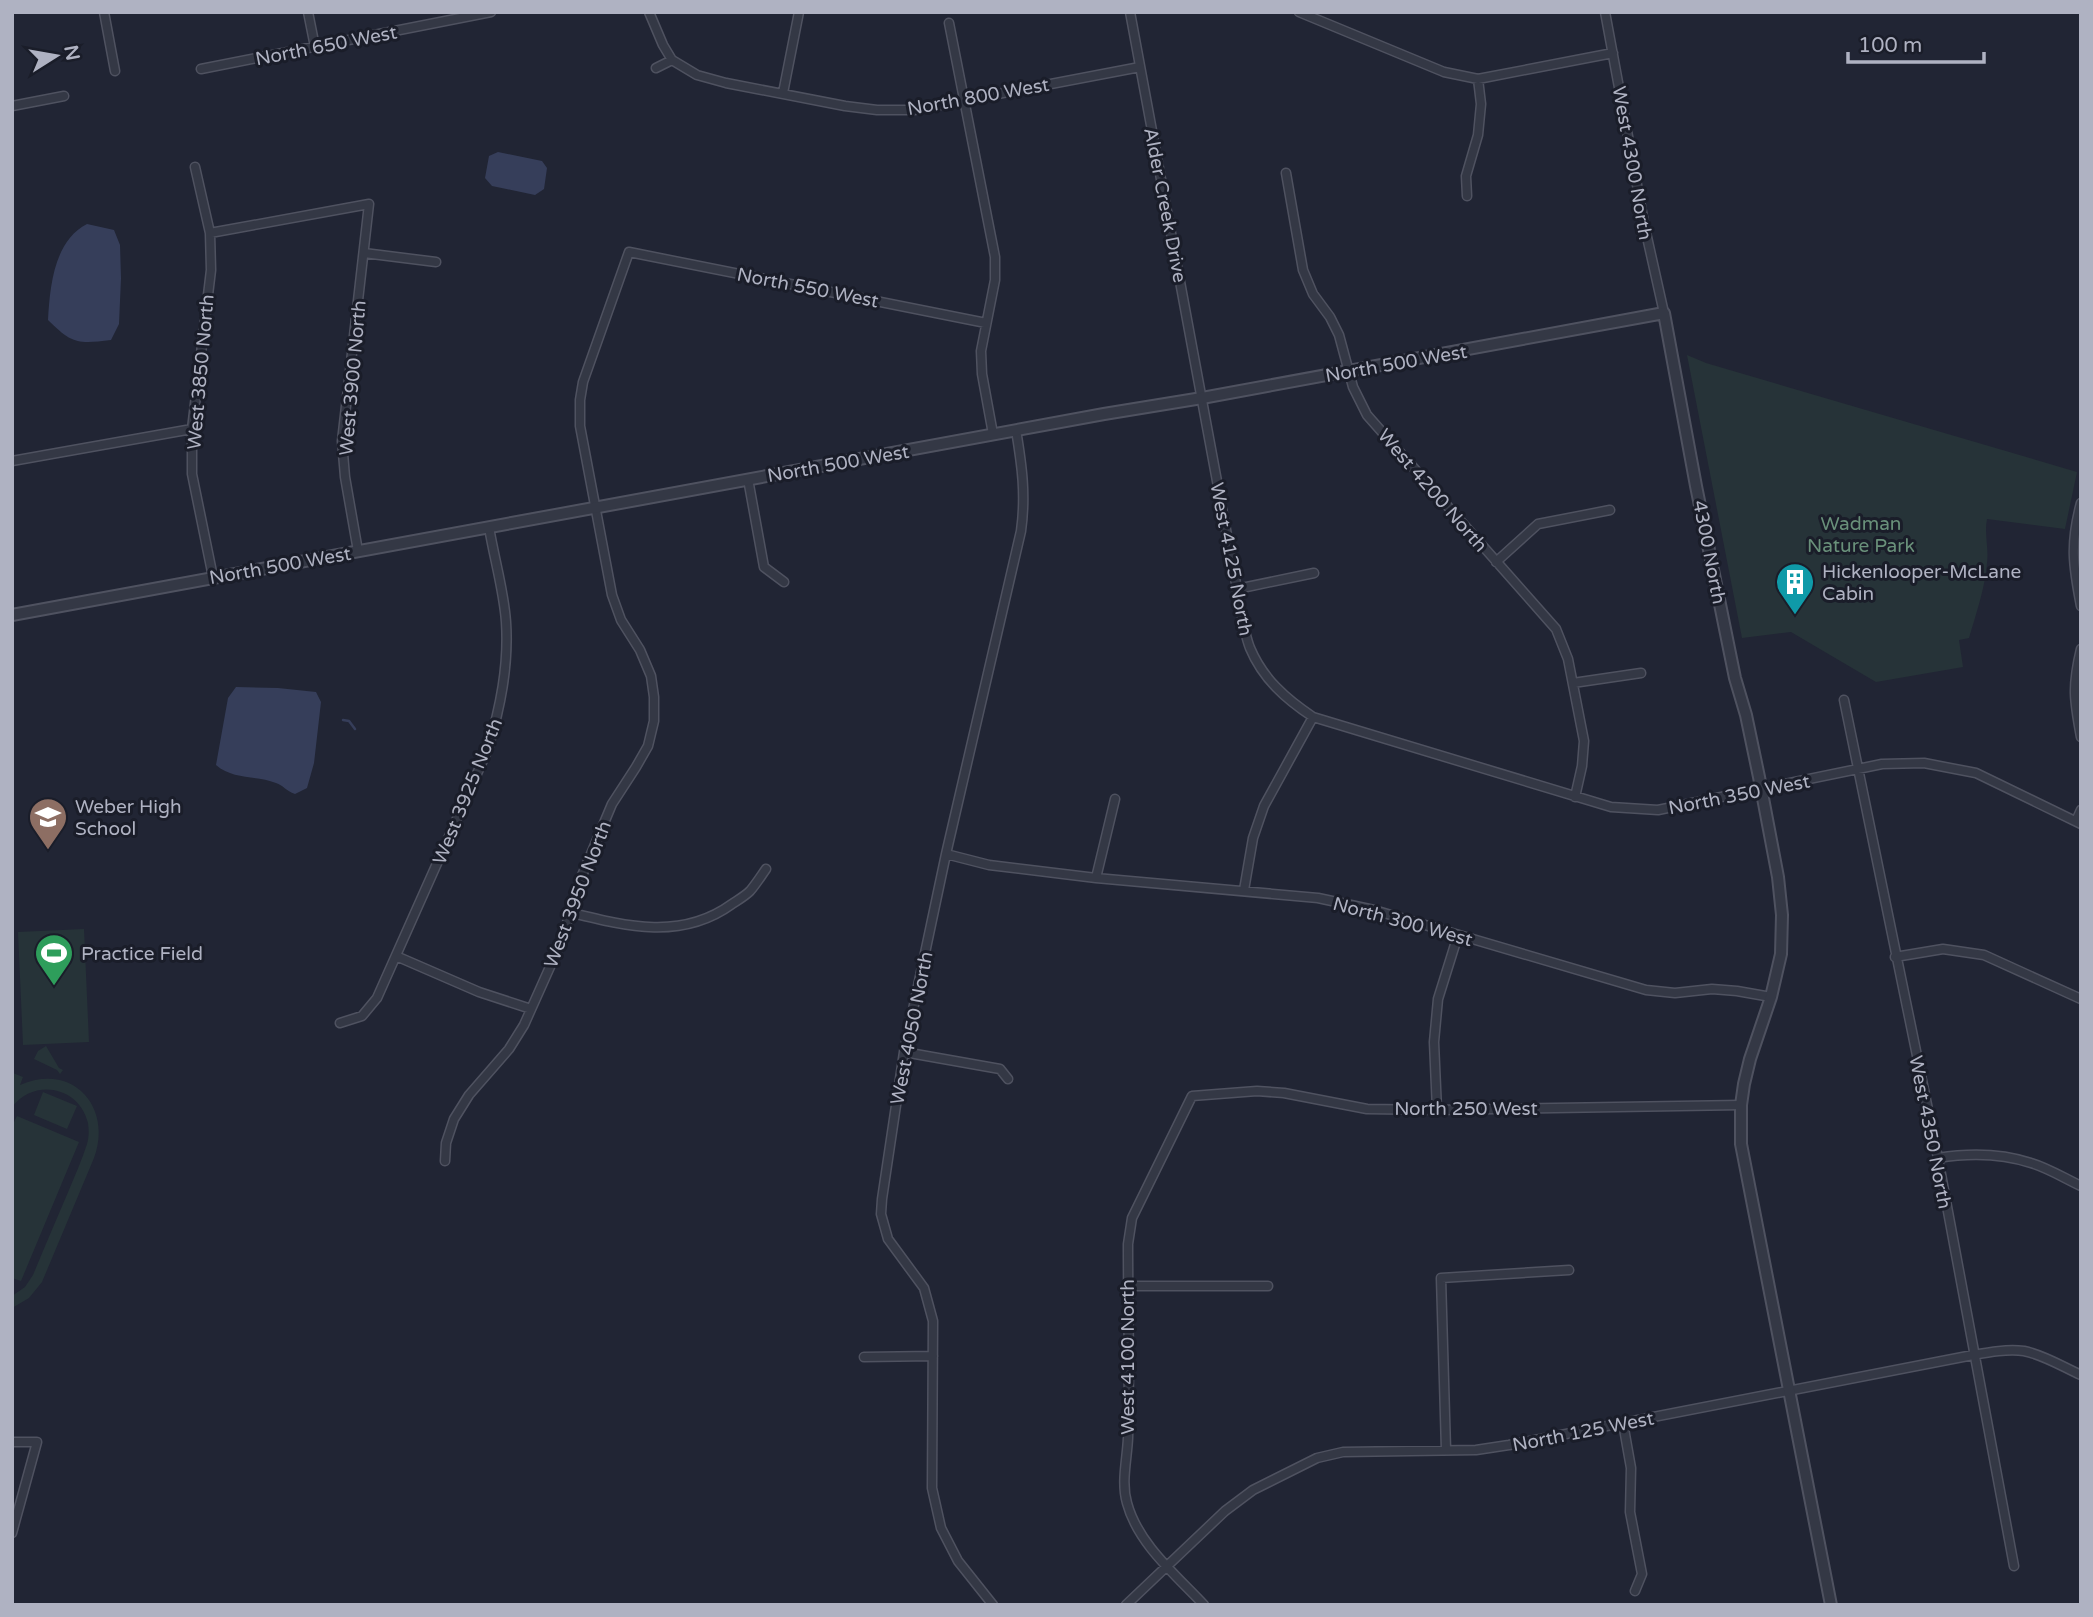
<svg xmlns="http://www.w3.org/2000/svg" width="2093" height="1617" viewBox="0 0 2093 1617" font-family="'Varela Round',sans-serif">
<rect width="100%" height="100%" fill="#212534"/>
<path fill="#263338" d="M1687 355 1706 363 2077 472 2065 529 1987 519C1984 534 1989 548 1987 563 1985 588 1976 614 1969 638L1959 640 1963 667 1876 682 1791 632 1742 638Z
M84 929 89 1042 23 1045 18 932Z
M46 1046 59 1068 63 1070 60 1074 57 1070 34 1059 38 1051Z
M13 1073 23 1077 20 1085C72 1062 113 1106 94 1158L42 1282 29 1298 12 1308V1296L25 1287 33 1275C45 1246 57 1218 69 1190 75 1175 82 1160 87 1144 89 1137 89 1130 88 1123 79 1086 34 1078 12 1107Z
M43 1092 77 1106 67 1129 34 1115Z
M17 1116 79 1142 21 1281 12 1278V1126Z"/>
<path fill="#363e5a" d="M498 152 542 161 547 168 544 189 535 195 492 186 485 178 489 156Z
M87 224 114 230 120 245 121 278 119 324 111 340C78 344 72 344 48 320 50 286 54 241 87 224Z
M236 687 278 688 316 692 321 702 314 763 307 788 295 794C286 791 283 785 276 783 256 775 233 780 216 765L228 698Z"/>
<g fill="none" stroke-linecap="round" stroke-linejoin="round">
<path stroke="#363e5a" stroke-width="2.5" d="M343 720 349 721 355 729"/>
<defs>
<path id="minor" d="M104 12 115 71
M308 12 315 47
M649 12 663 45 672 60
M1130 12 1237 589C1241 608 1243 630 1250 648 1263 679 1286 699 1313 717L1611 807 1658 810 1882 764 1924 763 1976 773 2081 824
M1299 12 1444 72 1478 79 1613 53
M1605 12 1645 228 1664 313
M949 23 995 257V280L981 351 982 374 993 434
M656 68 672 60 697 75 726 83 845 106 877 110H914L1140 67
M201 69 491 12
M783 93 799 12
M12 106 64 96
M195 167 210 233 211 270 192 429V474L213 577
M1286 173 1303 270 1313 294 1330 317 1339 335 1353 387 1367 415 1556 629 1568 659 1584 741 1582 766 1575 797
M1467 196 1466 176 1478 135 1481 104 1478 79
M210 233 369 204 342 441 345 477 358 551
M364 253 436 262
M12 461 192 429
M748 479 764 567 784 582
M2081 503C2070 544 2073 565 2081 606
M1496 562 1538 524 1610 510
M1237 589 1314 573
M2081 649C2072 686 2074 700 2081 737
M1573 683 1641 673
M1844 700 1938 1158 2014 1566
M2076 821 2081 810
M946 854 989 865 1096 878 1318 898 1374 910 1646 990 1675 993 1712 989 1737 991 1771 997
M1096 878 1115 799
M1244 890 1253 838 1264 806 1313 717
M569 912C625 926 681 941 732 904 738 900 745 896 750 891 756 884 761 876 766 869
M396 956 479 992 531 1009
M1895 957 1943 949 1984 955 2081 999
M340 1023 362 1016 377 998 488 749C500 708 509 666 506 622 504 591 494 558 489 527
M904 1052 1000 1069 1008 1079
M1437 1110 1434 1042 1438 999 1458 935
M1938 1158C1969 1153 2000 1153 2031 1163 2048 1168 2064 1178 2081 1186
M445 1161 446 1143 454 1119 469 1095 509 1049 524 1025 562 940 578 885 612 804 636 767 648 746 654 721V697L651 676 640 650 621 620 612 595 580 426V400L583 382 629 252 986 323
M1128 1286H1268
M864 1357 933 1356
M1623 1423 1631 1468 1630 1512 1642 1574 1635 1591
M12 1442H37L12 1533
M1446 1450 1441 1278 1569 1270
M993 1605 958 1561 941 1528 932 1488 933 1321 924 1288 888 1239 881 1214 882 1199 904 1052 946 854 1021 531C1026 495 1022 466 1016 430
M1126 1605 1225 1511 1253 1490 1317 1458 1343 1452 1476 1450 1509 1445 1973 1355C1990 1352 2007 1349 2024 1351 2044 1355 2063 1367 2081 1375
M1204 1605C1176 1575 1138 1544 1127 1503 1121 1482 1127 1460 1128 1438 1130 1374 1128 1309 1128 1244L1132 1218 1192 1096 1257 1091 1284 1093 1367 1109 1437 1110 1741 1105"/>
<path id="tertiary" d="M12 615 1104 414 1202 398 1664 313 1696 486 1735 678 1746 715 1759 777 1778 877 1782 915 1781 954 1771 997 1750 1059 1744 1084 1741 1105V1144L1831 1605"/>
</defs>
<use href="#minor" stroke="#4f5260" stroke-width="11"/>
<use href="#tertiary" stroke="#4f5260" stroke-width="14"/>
<use href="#minor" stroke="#343845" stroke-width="8"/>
<use href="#tertiary" stroke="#343845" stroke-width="10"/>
</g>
<defs>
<symbol id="building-pin" viewBox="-11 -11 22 30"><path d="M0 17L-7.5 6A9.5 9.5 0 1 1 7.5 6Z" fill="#0f9aa8" stroke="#1a1d29"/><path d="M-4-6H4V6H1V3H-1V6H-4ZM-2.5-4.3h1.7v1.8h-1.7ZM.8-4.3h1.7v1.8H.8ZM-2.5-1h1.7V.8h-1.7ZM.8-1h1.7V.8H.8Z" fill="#fff"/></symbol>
<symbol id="school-pin" viewBox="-11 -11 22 30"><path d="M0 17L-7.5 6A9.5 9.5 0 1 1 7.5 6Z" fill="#8d6e63" stroke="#1a1d29"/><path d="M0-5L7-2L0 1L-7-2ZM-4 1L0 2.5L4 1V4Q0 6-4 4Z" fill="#fff"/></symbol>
<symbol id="stadium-pin" viewBox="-11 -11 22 30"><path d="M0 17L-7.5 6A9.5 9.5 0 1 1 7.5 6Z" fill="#2e9e5b" stroke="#1a1d29"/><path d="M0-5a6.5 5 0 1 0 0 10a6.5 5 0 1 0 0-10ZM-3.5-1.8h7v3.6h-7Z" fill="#fff"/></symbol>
</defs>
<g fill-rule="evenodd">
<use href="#building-pin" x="1773" y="560" width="44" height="60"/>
<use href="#school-pin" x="26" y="795" width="44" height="60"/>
<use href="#stadium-pin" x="32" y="931" width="44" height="60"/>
</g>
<g text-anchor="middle" stroke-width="6" stroke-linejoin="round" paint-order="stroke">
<g font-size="19" fill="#afb2c2" stroke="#1a1d29">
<text transform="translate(326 45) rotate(-11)" y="7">North 650 West</text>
<text transform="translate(978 96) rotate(-10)" y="7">North 800 West</text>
<text transform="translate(1633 163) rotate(80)" y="7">West 4300 North</text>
<text transform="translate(1166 205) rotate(79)" y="7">Alder Creek Drive</text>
<text transform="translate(808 287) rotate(11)" y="7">North 550 West</text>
<text transform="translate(1396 363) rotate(-10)" y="7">North 500 West</text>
<text transform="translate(200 372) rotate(-85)" y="7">West 3850 North</text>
<text transform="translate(352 378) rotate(-85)" y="7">West 3900 North</text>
<text transform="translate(838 463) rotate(-10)" y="7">North 500 West</text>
<text transform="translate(1433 490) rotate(49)" y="7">West 4200 North</text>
<text transform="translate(1710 552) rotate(79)" y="7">4300 North</text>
<text transform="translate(1232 559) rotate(79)" y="7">West 4125 North</text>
<text transform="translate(280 565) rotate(-10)" y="7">North 500 West</text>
<text transform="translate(467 791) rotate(-68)" y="7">West 3925 North</text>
<text transform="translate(1739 794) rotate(-11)" y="7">North 350 West</text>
<text transform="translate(577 894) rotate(-69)" y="7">West 3950 North</text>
<text transform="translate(1403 921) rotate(15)" y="7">North 300 West</text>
<text transform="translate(911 1028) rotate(-79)" y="7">West 4050 North</text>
<text x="1466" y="1115">North 250 West</text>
<text transform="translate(1931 1132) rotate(79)" y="7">West 4350 North</text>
<text transform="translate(1127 1357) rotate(-90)" y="7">West 4100 North</text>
<text transform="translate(1583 1431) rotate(-11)" y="7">North 125 West</text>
</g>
<g font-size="19" fill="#69907a" stroke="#1a1d29">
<text x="1861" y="530">Wadman<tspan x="1861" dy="22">Nature Park</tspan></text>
</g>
<g font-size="19" fill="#afb2c2" stroke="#1a1d29" text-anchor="start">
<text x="1822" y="578">Hickenlooper-McLane<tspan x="1822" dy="22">Cabin</tspan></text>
<text x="75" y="813">Weber High<tspan x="75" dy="22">School</tspan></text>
<text x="81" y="960">Practice Field</text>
</g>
</g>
<rect width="2093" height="1617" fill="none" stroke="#afb2c2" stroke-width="28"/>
<g transform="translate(56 56) rotate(79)" stroke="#1a1d29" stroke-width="5" paint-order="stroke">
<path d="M0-5L12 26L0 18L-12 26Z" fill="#afb2c2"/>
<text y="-10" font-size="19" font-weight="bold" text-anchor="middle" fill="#afb2c2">N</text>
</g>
<path d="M1848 52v10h136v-10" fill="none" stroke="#afb2c2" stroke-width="3.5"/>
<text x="1858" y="52" font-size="21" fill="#afb2c2" stroke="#1a1d29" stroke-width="5" paint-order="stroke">100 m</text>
</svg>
